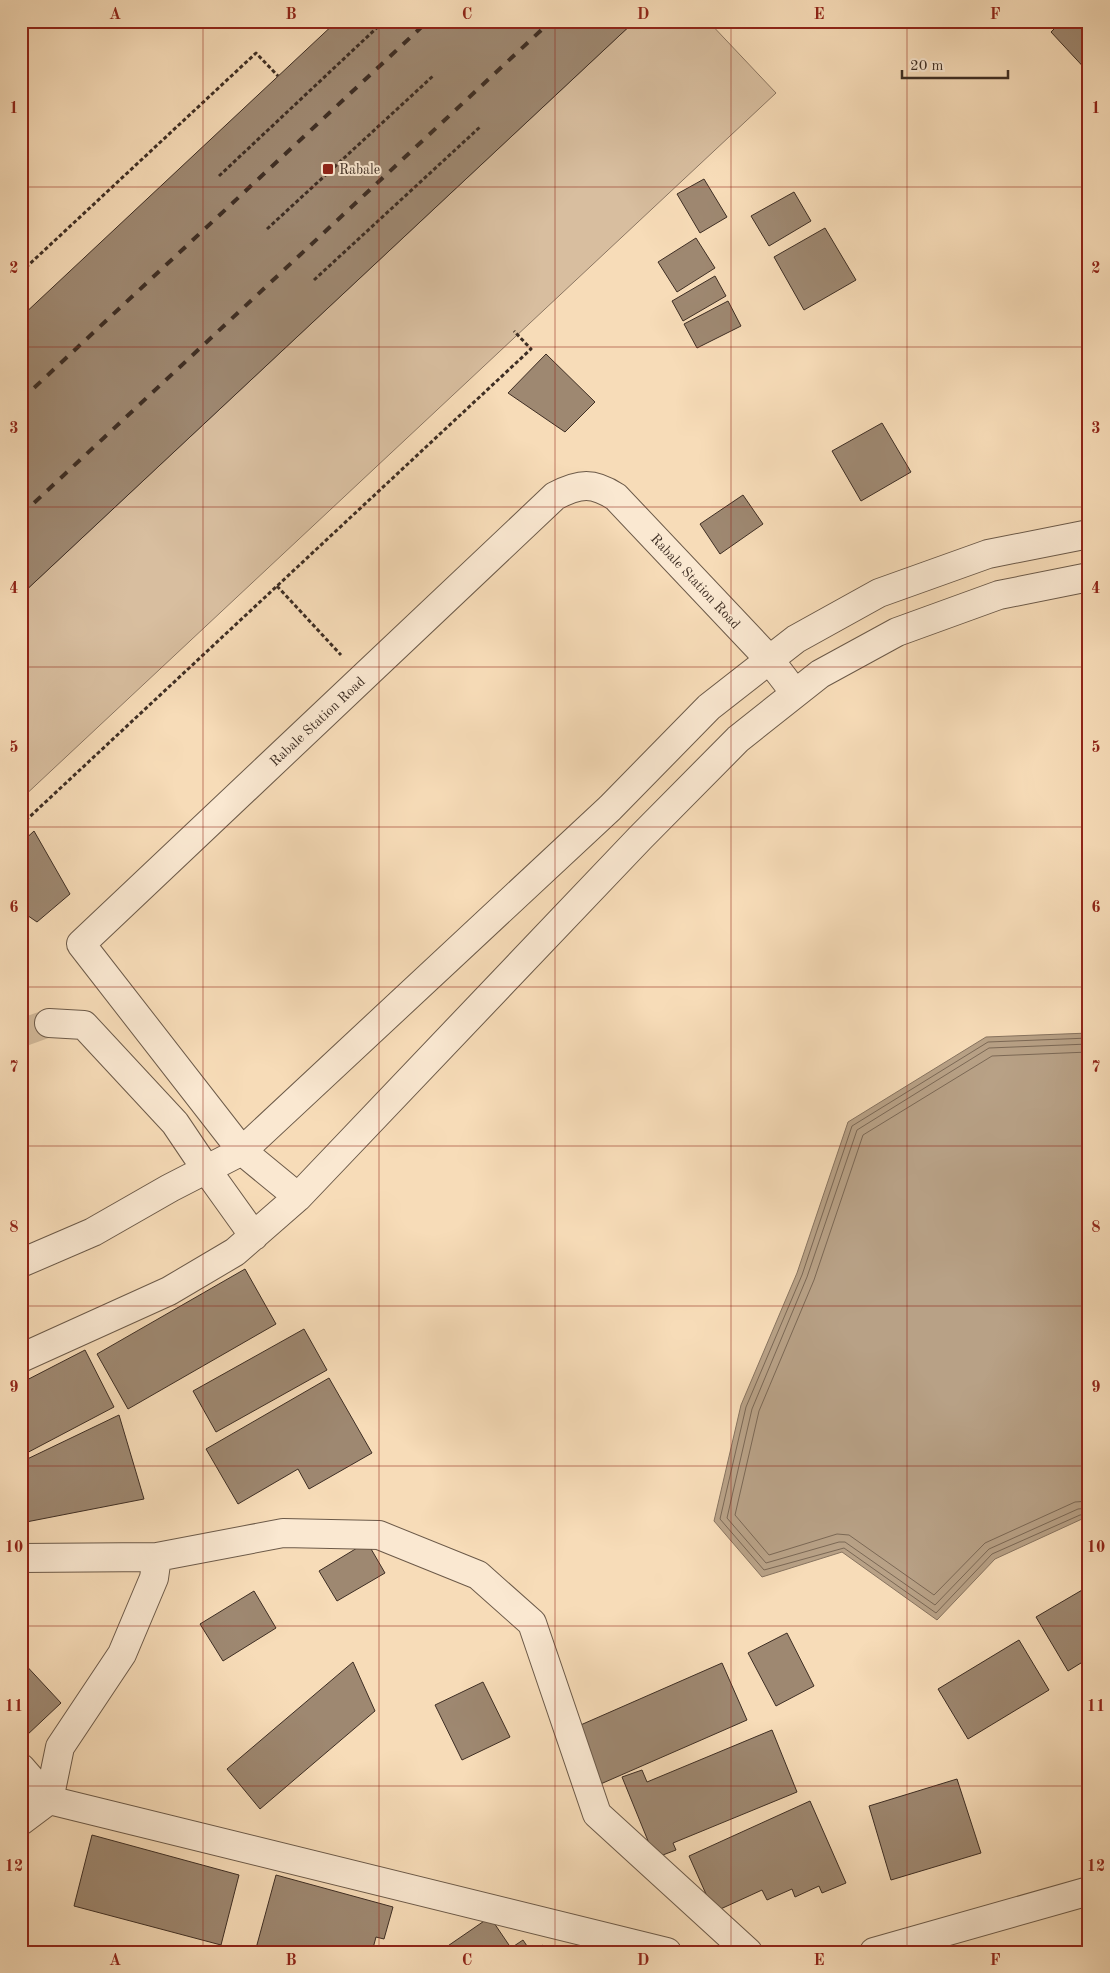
<svg xmlns="http://www.w3.org/2000/svg" width="1110" height="1973" viewBox="0 0 1110 1973" font-family="'Old Standard TT',serif">
<rect width="100%" height="100%" fill="#f7dcb8"/>
<filter id="stains"><feTurbulence type="fractalNoise" baseFrequency=".004" numOctaves="4"/><feColorMatrix values="0 0 0 0 .2 0 0 0 0 .09 0 0 0 0 .02 0 0 0 .5 -.17"/></filter>
<radialGradient id="worn" r=".72"><stop offset=".6" stop-color="#630" stop-opacity="0"/><stop offset="1" stop-color="#630" stop-opacity=".3"/></radialGradient>
<path fill="#d8be9f" stroke="#8b7662" d="M635 21H708L776 93 21 799V595Z"/>
<path fill="#b8a186" stroke="#87735f" d="M1089 1033V1519H1082L995 1559 937 1620 842 1552 762 1577 714 1521 741 1405 797 1273 848 1122 986 1037Z"/>
<g fill="none" stroke-linecap="round" stroke-linejoin="round">
<path stroke="#7b6855" stroke-width="1" d="M1089 1038 988 1042 852 1126 802 1275 746 1407 720 1519 764 1570 844 1548 936 1613 992 1554 1080 1515 1089 1514
M1089 1044 989 1048 857 1130 807 1277 752 1409 727 1518 766 1563 839 1542H845L935 1605 989 1549 1078 1509 1089 1508
M1089 1052 992 1056 863 1135 814 1280 759 1411 735 1515 769 1555 837 1534 849 1535 934 1595 985 1543 1075 1502 1089 1501"/>
</g>
<path fill="#9e8871" stroke="#3e2e24" d="M337 21H635L21 595V317Z
M1062 21H1089V73L1051 32Z
M704 179 727 217 700 233 677 194Z
M794 192 811 221 769 246 751 216Z
M825 228 856 280 804 310 774 257Z
M696 238 715 268 677 292 658 262Z
M715 276 726 296 683 321 672 301Z
M728 301 741 326 697 348 684 324Z
M546 354 595 402 565 432 508 393Z
M882 423 911 472 861 501 832 451Z
M743 495 763 524 720 554 700 524Z
M34 831 70 894 37 922 21 911V843Z
M245 1269 276 1324 128 1409 97 1354Z
M304 1329 327 1370 216 1432 193 1391Z
M85 1350 114 1407 21 1456V1383Z
M329 1378 372 1453 309 1489 298 1469 238 1504 206 1449Z
M119 1415 144 1499 21 1523V1462Z
M367 1542 385 1573 337 1601 319 1571Z
M1089 1586V1658L1068 1671 1036 1617Z
M254 1591 276 1628 223 1661 200 1624Z
M787 1633 814 1686 776 1706 748 1653Z
M1019 1640 1049 1690 968 1739 938 1689Z
M21 1660 61 1703 26 1736 21 1731Z
M353 1662 375 1711 260 1809 227 1769Z
M722 1663 747 1720 596 1786 576 1727Z
M483 1682 510 1737 462 1760 435 1705Z
M772 1730 797 1792 673 1843 676 1850 655 1858 622 1777 642 1770 647 1782Z
M957 1779 981 1853 891 1880 869 1806Z
M810 1801 846 1883 822 1893 819 1886 795 1897 792 1889 767 1900 762 1890 714 1912 689 1856Z
M92 1835 239 1875 221 1945 74 1906Z
M276 1875 393 1907 384 1939 376 1937 372 1952H350L342 1950V1952H255Z
M490 1917 511 1948 523 1940 531 1952H439Z
M543 1945 548 1952H533Z"/>
<g fill="none" stroke-linecap="round" stroke-linejoin="round">
<path stroke="#d2b99a" stroke-width="28" stroke-dasharray="28 14" stroke-linecap="butt" d="M21 1033 49 1023"/>
<defs>
<path id="minor" d="M49 1023 84 1025 175 1123 206 1169 254 1236
M298 1197 242 1151 81 944 555 496C580 483 593 482 616 497L769 659 795 693
M21 1263 93 1232 170 1188 242 1151 610 808 709 707 796 639 879 593 988 554 1089 534
M21 1358 169 1291 235 1252 298 1197 640 838 738 739 820 674 897 632 999 595 1089 577
M21 1558 157 1557 283 1533 379 1535 478 1575 532 1623 597 1814 748 1952
M21 1768 49 1800 667 1952
M21 1821 49 1800 60 1747 122 1654 154 1578 157 1557
M874 1952 1089 1891"/>
</defs>
<use href="#minor" stroke="#6c5a49" stroke-width="30"/>
<path stroke="#3e2e24" stroke-width="3" stroke-dasharray="4 2.5" stroke-linecap="butt" d="M219 176 383 22
M267 229 433 76
M21 272 256 53 278 76
M314 280 480 127
M277 586 341 655
M21 821 23 823 531 349 514 331"/>
<use href="#minor" stroke="#fae8d1" stroke-width="28"/>
<path stroke="#3e2e24" stroke-width="4" stroke-dasharray="9 9" stroke-linecap="butt" d="M21 400 428 21
M21 515 551 21"/>
</g>
<path fill="none" stroke="#8f2418" stroke-width="1" stroke-opacity="0.55" d="M203 21V1952M379 21V1952M555 21V1952M731 21V1952M907 21V1952M21 187H1089M21 347H1089M21 507H1089M21 667H1089M21 827H1089M21 987H1089M21 1146H1089M21 1306H1089M21 1466H1089M21 1626H1089M21 1786H1089"/>
<rect fill="#8f2418" stroke="#fae8d1" stroke-width="2" x="322" y="163" width="12" height="12" rx="2.5"/>
<g text-anchor="middle" stroke-width="4" stroke-linejoin="round" paint-order="stroke">
<g font-size="14" fill="#3e2e24" stroke="#fae8d1" text-anchor="start">
<text x="339" y="174">Rabale</text>
</g>
<g font-size="14" fill="#3e2e24" stroke="#fae8d1">
<text transform="translate(696 581) rotate(47)" y="5">Rabale Station Road</text>
<text transform="translate(317 721) rotate(-43)" y="5">Rabale Station Road</text>
</g>
</g>
<rect width="1110" height="1973" fill="none" stroke="#f7dcb8" stroke-width="55"/>
<path d="M902 70v8h106v-8" fill="none" stroke="#3e2e24" stroke-width="2.5"/>
<text x="910" y="70" font-size="15" fill="#3e2e24" stroke="#fae8d1" stroke-width="4" paint-order="stroke">20 m</text>
<rect x="28" y="28" width="1054" height="1918" fill="none" stroke="#8f2418" stroke-width="2"/>
<g font-size="16" text-anchor="middle" font-weight="bold" fill="#8f2418">
<text x="115" y="19">A</text>
<text x="291" y="19">B</text>
<text x="467" y="19">C</text>
<text x="643" y="19">D</text>
<text x="819" y="19">E</text>
<text x="995" y="19">F</text>
<text x="14" y="113">1</text>
<text x="1096" y="113">1</text>
<text x="14" y="273">2</text>
<text x="1096" y="273">2</text>
<text x="14" y="433">3</text>
<text x="1096" y="433">3</text>
<text x="14" y="593">4</text>
<text x="1096" y="593">4</text>
<text x="14" y="752">5</text>
<text x="1096" y="752">5</text>
<text x="14" y="912">6</text>
<text x="1096" y="912">6</text>
<text x="14" y="1072">7</text>
<text x="1096" y="1072">7</text>
<text x="14" y="1232">8</text>
<text x="1096" y="1232">8</text>
<text x="14" y="1392">9</text>
<text x="1096" y="1392">9</text>
<text x="14" y="1552">10</text>
<text x="1096" y="1552">10</text>
<text x="14" y="1711">11</text>
<text x="1096" y="1711">11</text>
<text x="14" y="1871">12</text>
<text x="1096" y="1871">12</text>
<text x="115" y="1965">A</text>
<text x="291" y="1965">B</text>
<text x="467" y="1965">C</text>
<text x="643" y="1965">D</text>
<text x="819" y="1965">E</text>
<text x="995" y="1965">F</text>
</g>
<rect width="100%" height="100%" filter="url(#stains)"/>
<rect width="100%" height="100%" fill="url(#worn)"/>
</svg>
